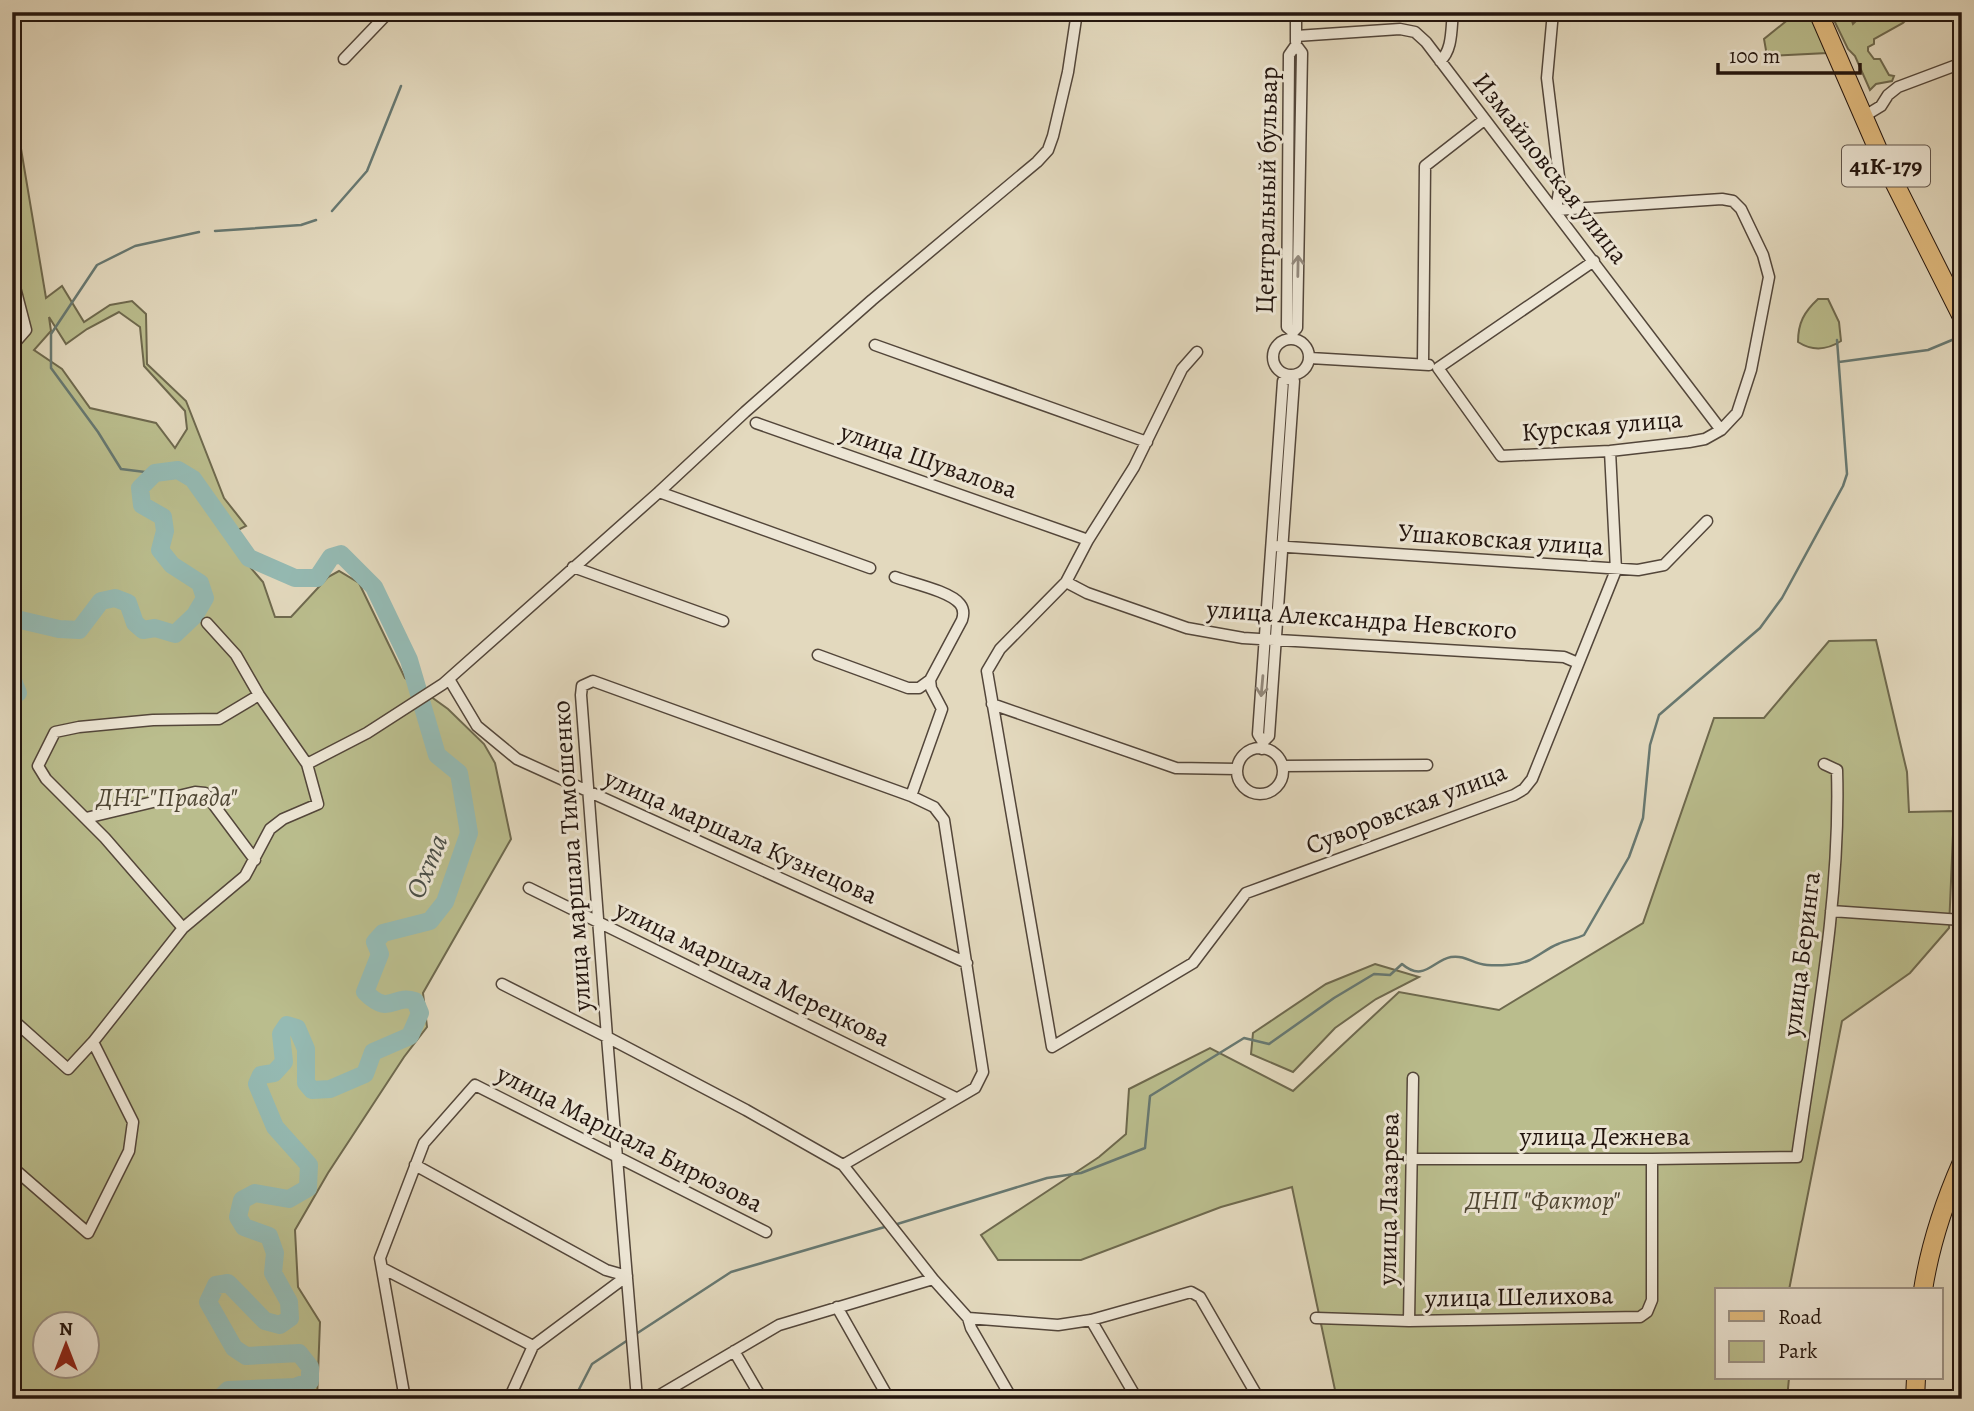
<svg xmlns="http://www.w3.org/2000/svg" width="1974" height="1411" viewBox="0 0 1974 1411" font-family="Alegreya,serif">
<rect width="100%" height="100%" fill="#e3d9be"/>
<filter id="stains"><feTurbulence type="fractalNoise" baseFrequency=".00286" numOctaves="4"/><feColorMatrix values="0 0 0 0 .2 0 0 0 0 .09 0 0 0 0 .02 0 0 0 .5 -.17"/></filter>
<radialGradient id="worn" r=".72"><stop offset=".6" stop-color="#630" stop-opacity="0"/><stop offset="1" stop-color="#630" stop-opacity=".3"/></radialGradient>
<path fill="#babd8d" stroke="#6e694e" stroke-width="2" fill-rule="evenodd" d="M1787 12H1810L1827 53 1767 56 1764 39 1790 18Z
M1830 12H1849L1853 24 1860 17C1879 18 1895 12 1914 12L1903 23 1874 39V44L1868 47V51L1874 59H1880L1889 75 1894 76 1892 81 1876 84 1870 90 1855 56 1848 49Z
M12 95 46 298 62 286 84 322 110 305 132 301 146 314 147 364 186 401 224 498 246 526 232 533 250 567 263 582 275 617H291L328 577 339 571 359 583 405 678 448 709 484 744 495 763 511 839 423 993 427 1027 404 1057 328 1173 295 1230 298 1287 320 1322 317 1399H12ZM119 312 140 327 144 366 185 411 187 429 175 448 156 423 90 408 62 369 34 350 51 331 49 317 66 344 87 329ZM46 1324H88V1366H46Z
M1818 299H1828L1839 322 1841 341C1827 350 1812 351 1798 342 1798 323 1804 312 1818 299Z
M1876 640 1907 772 1909 812 1954 811 1949 928 1910 973 1842 1021 1789 1290H1717V1378H1789L1787 1399 1335 1390 1292 1187 1221 1207 1081 1260H998L981 1235 1099 1157 1126 1134 1129 1089 1210 1048 1293 1091 1399 992 1499 1010 1643 923 1714 718H1764L1829 641Z
M1375 964 1419 977 1376 999 1335 1028 1293 1072 1251 1054 1253 1033 1326 984Z"/>
<g fill="none" stroke-linecap="round" stroke-linejoin="round">
<path stroke="#677871" stroke-width="2.5" d="M332 211 367 171 401 86
M215 231 301 225 316 220
M1839 362 1928 350 1952 340
M178 470 145 472 121 469 98 432 51 368V334L97 265 135 246 199 232
M894 1225 1047 1178 1081 1173 1145 1148 1150 1096 1244 1038 1269 1044 1334 998 1374 974 1390 975 1402 964C1424 983 1433 960 1451 957 1467 955 1472 964 1487 965 1499 966 1519 965 1530 960 1540 955 1548 948 1558 944 1567 940 1576 939 1584 935L1629 857 1643 818 1650 745 1659 715 1760 628 1782 598 1843 486 1847 474 1837 340
M636 1334 731 1272 888 1226
M574 1399 592 1364 628 1340"/>
<path stroke="#95bab3" stroke-width="18" d="M12 618 59 629 79 630 101 601 115 598 128 603 135 623 143 630 155 628 175 634 195 615 205 598 200 583 172 565 160 550 165 531 163 517 142 505 140 488 155 473 178 470 193 479 249 558 295 578H317L331 557 341 554 374 587 409 660 437 755 459 773 469 833 445 902 430 921 383 933 375 942 380 954 365 992C390 1017 392 994 415 1001L420 1013 410 1036 373 1052 365 1074 330 1089 312 1090 306 1083V1049L297 1028 287 1025 281 1034 284 1062 274 1073 261 1075 257 1084 275 1127 309 1165 308 1188 289 1199 255 1193 242 1200 238 1217 244 1227 269 1236 275 1253 273 1273 289 1302 290 1318 280 1325 265 1321 228 1283 216 1285 208 1302 234 1348 246 1356 299 1353 310 1367V1381L295 1387 228 1390 219 1399
M12 678 18 693 12 694"/>
<defs>
<path id="street" d="M1296 12V42
M1296 36 1400 29 1415 32 1426 42 1721 430
M344 59 389 12
M1440 61C1453 50 1451 28 1453 12
M1863 117 1881 106 1888 95 1898 87 1962 63
M12 276 26 330 12 346
M1293 332 1287 327 1289 55 1296 45
M1292 338 1293 332 1297 328 1302 53 1296 45
M1273 357a18 18 0 1 1 36 0a18 18 0 1 1-36 0Z
M875 345 1147 442
M1197 352 1182 369 1134 467 1088 540 1066 582 1000 649 987 671 1052 1047 1193 963 1246 893 1514 795 1524 789 1532 779 1616 570 1610 451
M1310 358 1429 365
M1423 363 1425 166 1484 120
M1438 368 1501 456 1610 451 1689 442 1705 439 1721 430 1737 413 1751 370 1769 277 1763 255 1741 209 1733 201 1722 199 1556 210 1560 185 1547 78 1553 12
M1438 368 1594 261
M756 423 1088 540
M659 492 870 568
M1273 546 1638 570 1664 565 1707 521
M573 567 723 621
M1066 582 1087 593 1187 628 1243 638 1564 657 1578 663
M207 623 236 655 259 695 307 764
M818 655 908 688H919L930 680 962 620C964 614 964 609 960 604 950 591 911 583 895 577
M449 679 477 726 517 759 967 963
M593 681 911 796 934 807 944 820 983 1072 975 1088 843 1165 746 1110 607 1037 581 695 582 686Z
M992 704 1176 768 1237 769
M1263 742 1269 736 1294 381 1290 378V375
M1237 771a23 23 0 1 1 46 0a23 23 0 1 1-46 0Z
M1262 749 1263 742 1258 734 1283 381 1290 378
M1283 766 1427 765
M911 796 942 709 931 688 930 680
M86 818 195 792 205 793 255 860
M529 888 956 1098
M1831 911 1962 920
M183 928 105 838 46 779 38 766 55 732 79 727 153 720 219 719 259 695
M502 984 607 1037 637 1399
M12 1019 68 1069 93 1042 183 928 245 876 270 829 283 819 318 804 307 764 367 733 443 684 659 492 745 412 872 300 1037 162 1048 150 1053 136 1068 72 1077 12
M1413 1159H1652L1797 1157C1815 1030 1841 899 1837 770L1824 764
M415 1165 606 1270 627 1276
M843 1165 933 1279
M12 1167 88 1233 129 1151 133 1122 93 1042
M382 1268 533 1346
M837 1307 889 1399
M968 1318 971 1328 1012 1399
M1316 1318 1409 1321 1640 1317 1647 1312 1652 1300V1159
M1091 1320 1137 1399
M1409 1321 1413 1078
M734 1351 762 1399
M405 1399 380 1258 424 1143 475 1085 766 1232
M509 1399 533 1346 627 1276
M653 1399 779 1325 933 1279 968 1318 1058 1325 1091 1320 1191 1292 1200 1297 1259 1399"/>
<path id="primary" d="M1818 12 1879 152 1962 317
M1923 1290C1930 1245 1944 1203 1962 1162
M1915 1399 1916 1378"/>
</defs>
<use href="#street" stroke="#53463a" stroke-width="13"/>
<use href="#primary" stroke="#23150e" stroke-width="20"/>
<use href="#street" stroke="#ede6d5" stroke-width="10"/>
<use href="#primary" stroke="#e2bc7f" stroke-width="18"/>
</g>
<defs><path id="oneway-shaft" d="M-6 0H5M1.5-3L5.5 0L1.5 3" fill="none" stroke-width="1.6" stroke-linecap="round" stroke-linejoin="round" transform="scale(1.75)"/></defs>
<g stroke="#92887b">
<use href="#oneway-shaft" transform="translate(1298 266) rotate(-89)"/>
<use href="#oneway-shaft" transform="translate(1262 686) rotate(95)"/>
</g>
<g text-anchor="middle" stroke-width="6" stroke-linejoin="round" paint-order="stroke">
<rect fill="#ede6d5" stroke="#60544a" stroke-width="2" x="1842" y="145.5" width="88" height="41" rx="5"/>
<g font-size="24" font-weight="bold" fill="#23150e">
<text x="1886" y="174">41К-179</text>
</g>
<g font-size="26" fill="#23150e" stroke="#ede6d5">
<text transform="translate(1551 168) rotate(52)" y="9">Измайловская улица</text>
<text transform="translate(1266 190) rotate(-89)" y="9">Центральный бульвар</text>
<text transform="translate(1602 425) rotate(-5)" y="9">Курская улица</text>
<text transform="translate(929 460) rotate(19)" y="9">улица Шувалова</text>
<text transform="translate(1501 539) rotate(4)" y="9">Ушаковская улица</text>
<text transform="translate(1362 619) rotate(4)" y="9">улица Александра Невского</text>
<text transform="translate(1406 808) rotate(-21)" y="9">Суворовская улица</text>
<text transform="translate(741 836) rotate(24)" y="9">улица маршала Кузнецова</text>
<text transform="translate(571 856) rotate(-94)" y="9">улица маршала Тимошенко</text>
<text transform="translate(1801 954) rotate(-83)" y="9">улица Беринга</text>
<text transform="translate(753 973) rotate(26)" y="9">улица маршала Мерецкова</text>
<text x="1605" y="1145">улица Дежнева</text>
<text transform="translate(630 1138) rotate(27)" y="9">улица Маршала Бирюзова</text>
<text transform="translate(1388 1199) rotate(-89)" y="9">улица Лазарева</text>
<text transform="translate(1519 1296) rotate(-1)" y="9">улица Шелихова</text>
</g>
<g font-size="26" font-style="italic" fill="#504734" stroke="#ede6d5">
<text x="167" y="806">ДНТ "Правда"</text>
<text x="1543" y="1209">ДНП "Фактор"</text>
</g>
<g font-size="28" font-style="italic" fill="#4b4f48" stroke="#ede6d5">
<text transform="translate(426 866) rotate(-67)" y="10">Охта</text>
</g>
</g>
<rect width="1974" height="1411" fill="none" stroke="#e3d9be" stroke-width="42"/>
<rect x="14" y="14" width="1946" height="1383" fill="none" stroke="#23150e" stroke-width="3.5"/>
<rect x="21" y="21" width="1932" height="1369" fill="none" stroke="#23150e" stroke-width="2"/>
<rect x="1715" y="1288" width="228" height="91" fill="#ede6d5" stroke="#9c9285" stroke-width="2"/>
<rect x="1729" y="1311" width="35" height="10" fill="#e2bc7f" stroke="#9c9285" stroke-width="2"/>
<text x="1778" y="1324" font-size="21" fill="#23150e">Road</text>
<rect x="1729" y="1341" width="35" height="21" fill="#babd8d" stroke="#9c9285" stroke-width="2"/>
<text x="1778" y="1358" font-size="21" fill="#23150e">Park</text>
<g transform="translate(66 1345)"><circle r="33" fill="#ede6d5" stroke="#9c9285" stroke-width="2"/>
<path d="M0-5L12 26L0 18L-12 26Z" fill="#8f2418"/>
<text y="-10" font-size="19" font-weight="bold" text-anchor="middle" fill="#23150e">N</text>
</g>
<path d="M1718 63v10h142v-10" fill="none" stroke="#23150e" stroke-width="3.5"/>
<text x="1729" y="63" font-size="21" fill="#23150e" stroke="#ede6d5" stroke-width="5" paint-order="stroke">100 m</text>
<rect width="100%" height="100%" filter="url(#stains)"/>
<rect width="100%" height="100%" fill="url(#worn)"/>
</svg>
